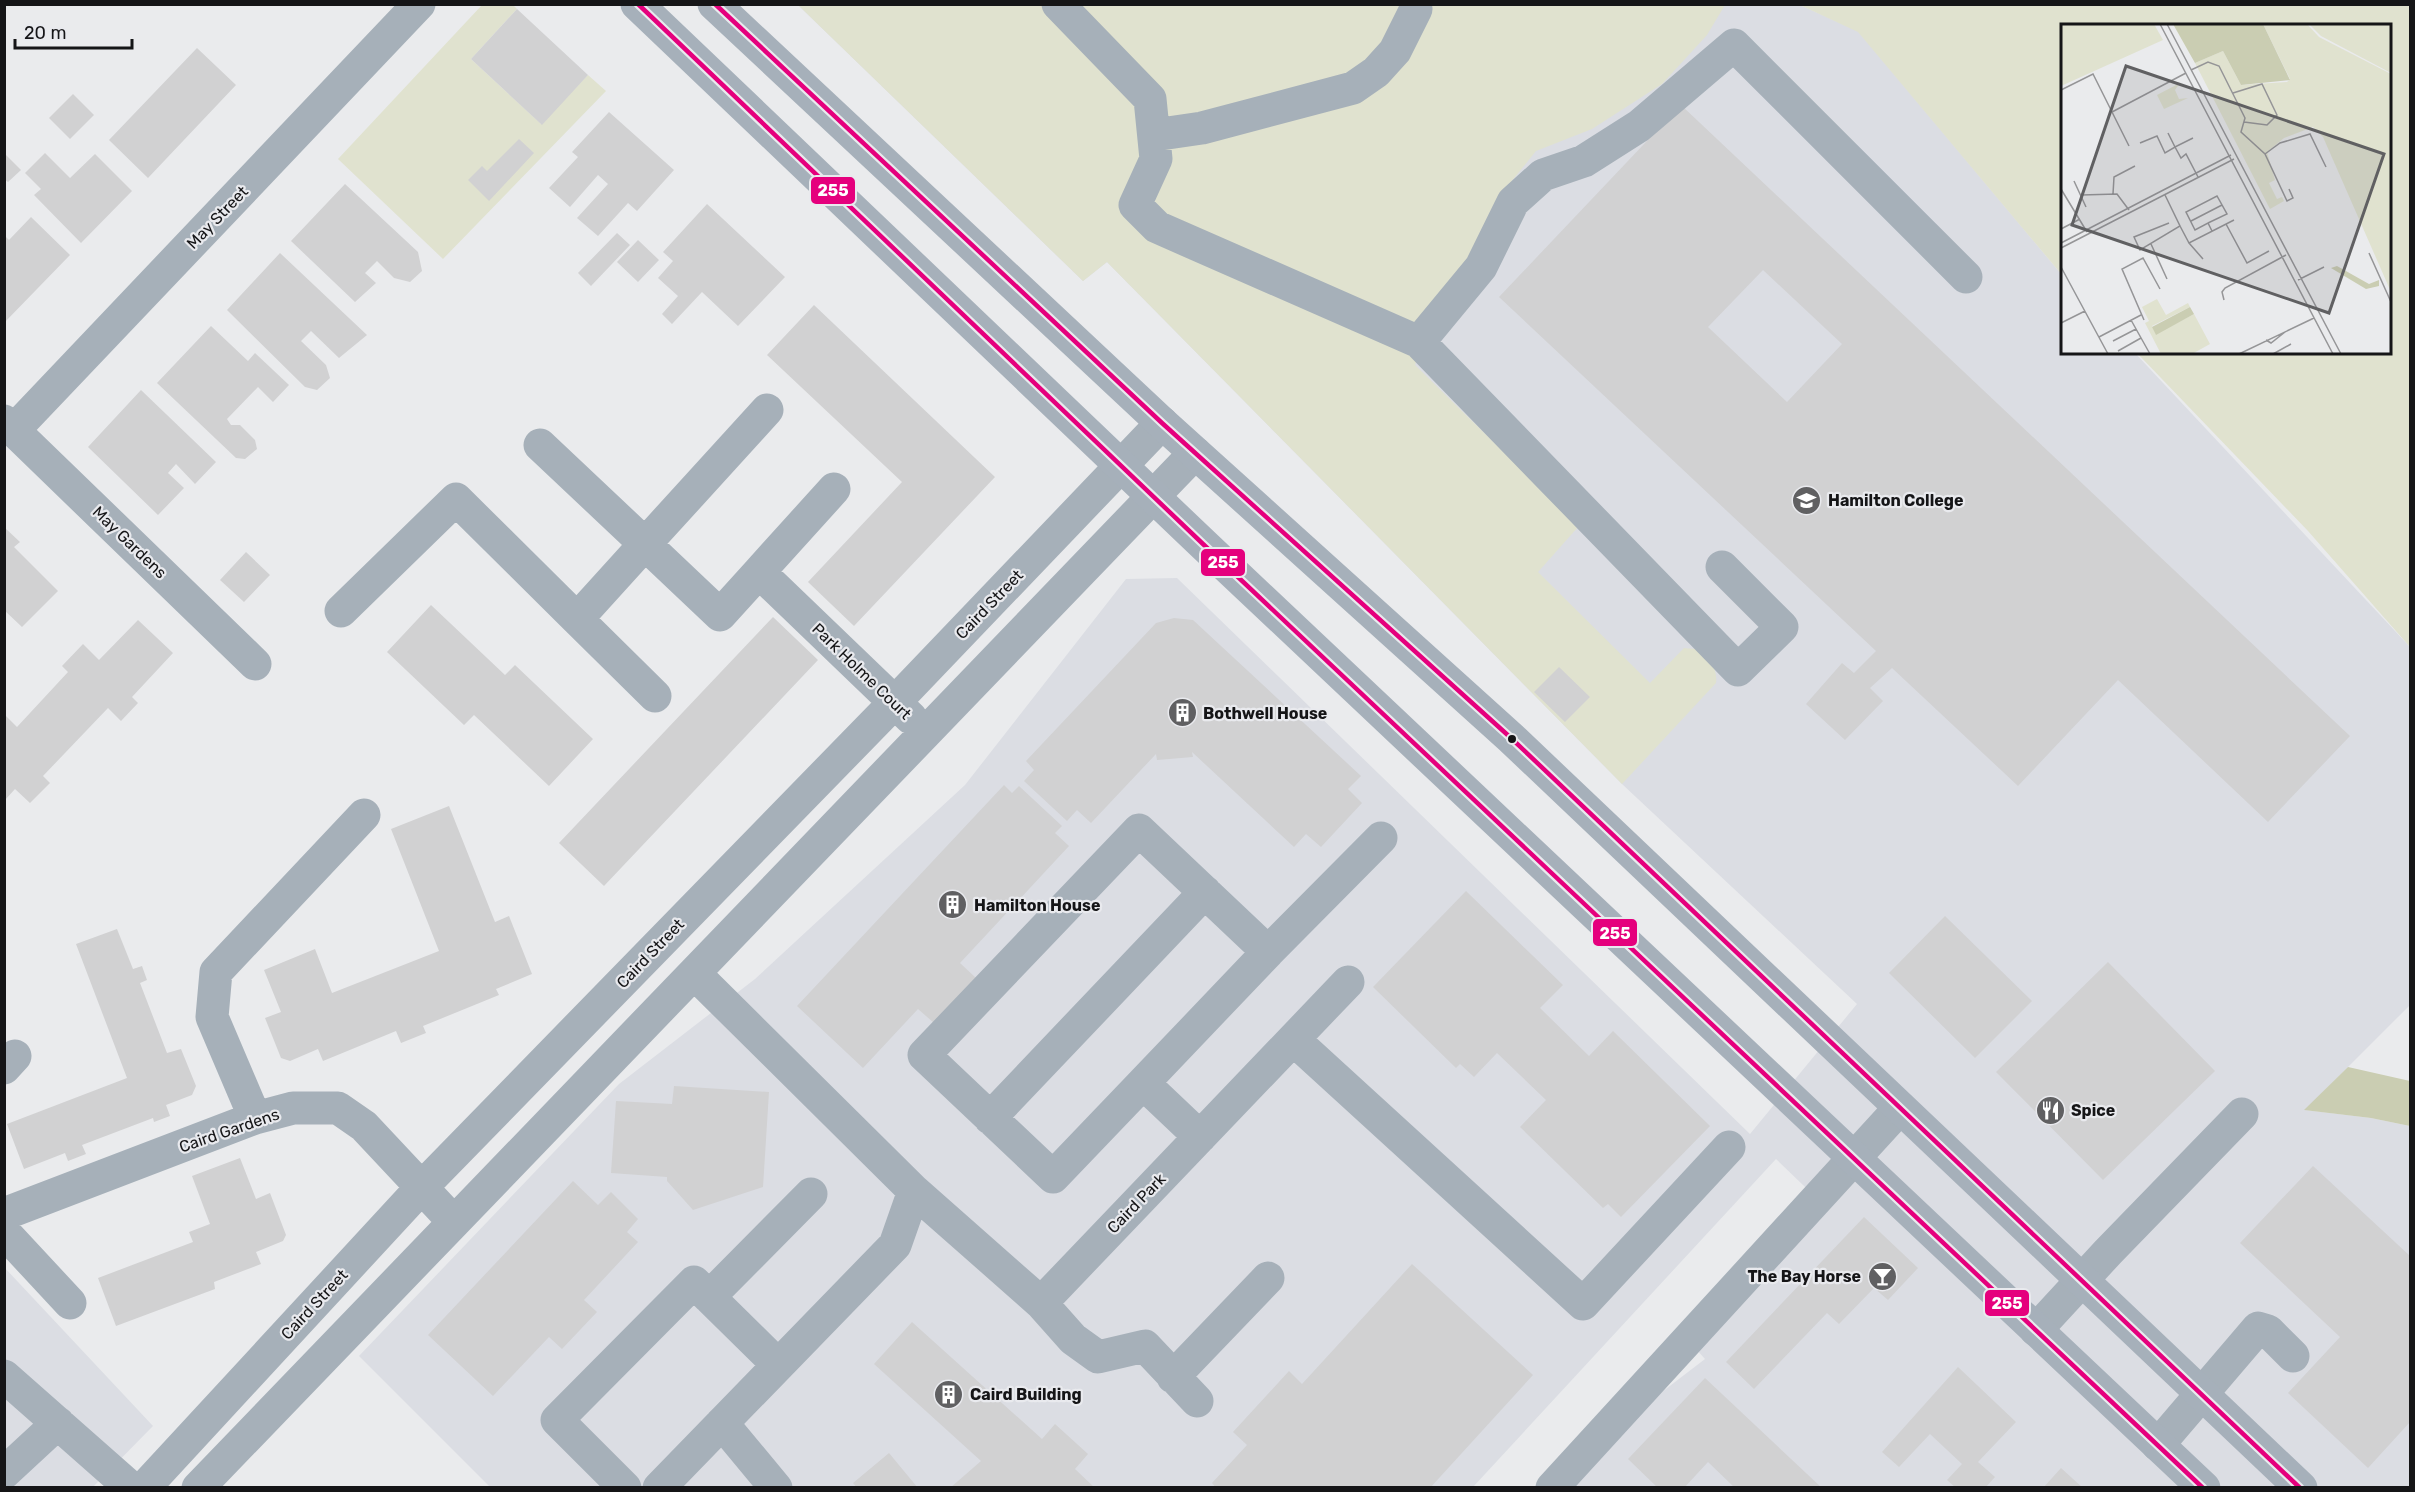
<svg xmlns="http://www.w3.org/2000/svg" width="2415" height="1492" viewBox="0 0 2415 1492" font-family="Rubik,sans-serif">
<rect width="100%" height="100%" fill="#eaebed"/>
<path fill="#dbdde3" d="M798 5H1800L1858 31 2062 275V352L2135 353 2410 647V1005L2305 1110 2371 1118 2410 1126V1487H1538L1705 1359 1696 1349 1828 1209 1776 1159 1473 1487H490L359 1356 619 1084 755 979 965 785 1126 579 1177 578 1750 1134 1857 1004 1622 784 1107 262 1083 281Z
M4 1267 153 1426 93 1487H5Z"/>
<path fill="#e0e2cf" d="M482 5H513L517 9 471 59 541 124 588 75 606 91 443 259 338 159Z
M798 5H1725L1707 35 1662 84 1592 129 1536 151 1511 182 1491 229 1430 320 1415 365 1579 526 1538 572 1650 683 1684 648C1689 649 1695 648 1699 650 1710 654 1718 672 1716 683L1622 784 1107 262 1083 281Z
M1800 5H2410V647L2308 531 2137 353 2390 352V26H2062V275L1858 32Z"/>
<path fill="#cacdb2" d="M2348 1067 2410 1081V1126L2371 1118 2304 1110Z"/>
<path fill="#d1d1d2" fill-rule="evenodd" d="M517 9 588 75 542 125 471 59Z
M197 48 236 85 148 178 109 140Z
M73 94 94 115 70 139 49 118Z
M1681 105 2350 736 2268 822 2118 680 2018 786 1892 668 1870 688 1883 701 1845 740 1806 704 1842 663 1854 673 1876 651 1499 297ZM1763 270 1842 344 1787 402 1708 327Z
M609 112 674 170 637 211 628 203 598 236 577 218 608 184 598 175 570 207 549 188 578 157 572 152Z
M519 139 534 153 489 201 468 180 482 166 487 171Z
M4 153 21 170 8 182 4 179Z
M45 153 70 178 95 154 132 191 81 243 34 195 41 189 25 173Z
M345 184 418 252 422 271 410 282 394 278 377 261 365 273 376 283 355 302 291 241Z
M707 204 785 277 738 326 702 292 672 324 662 314 678 296 658 278 673 261 663 252Z
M31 217 70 255 4 323V235L9 240Z
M617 233 630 245 591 286 578 273Z
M638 240 659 260 638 282 617 262Z
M280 253 367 335 339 358 311 331 301 341 326 365 330 378 317 390 305 387 227 310Z
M814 305 995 477 854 626 808 582 902 482 767 355Z
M211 326 248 361 255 353 289 385 273 402 258 387 227 419 231 425H240L255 440 257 449 245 459 236 458 157 383Z
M141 390 216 462 195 484 176 464 168 473 184 488 158 515 88 447Z
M4 527 20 542 14 547 58 591 22 627 4 610Z
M246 552 270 575 244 602 220 580Z
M431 605 505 675 515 665 593 739 549 786 474 715 464 725 387 652Z
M773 617 818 660 604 886 559 843Z
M1174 618 1193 620 1361 776 1348 789 1362 803 1321 847 1306 834 1294 847 1192 752 1193 757 1157 760 1156 754 1091 823 1077 810 1067 821 1024 781 1034 770 1026 761 1156 623Z
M138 620 173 653 132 697 138 703 121 721 108 708 43 776 50 783 30 803 15 789 5 800V715L17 727 68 672 62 666 83 644 99 660Z
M1559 667 1590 697 1565 722 1534 692Z
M1004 785 1012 793 1019 786 1062 826 1055 833 1069 846 960 963 976 978 934 1023 918 1009 863 1068 797 1006Z
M449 806 495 922 509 916 532 974 496 989 499 995 423 1026 426 1033 401 1043 396 1031 323 1061 318 1049 290 1061 281 1058 265 1018 281 1012 264 970 315 949 332 993 439 951 391 829Z
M1466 891 1563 985 1540 1008 1589 1056 1613 1031 1710 1126 1621 1217 1608 1204 1603 1208 1520 1127 1546 1100 1497 1053 1474 1077 1460 1064 1456 1068 1373 987Z
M1945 916 2032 1001 1975 1058 1889 973Z
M117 929 133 969 142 966 147 980 140 983 167 1053 181 1049 196 1086 192 1095 166 1105 170 1116 154 1122 153 1118 82 1145 86 1154 68 1161 65 1153 24 1169 7 1124 127 1078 76 944Z
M2108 962 2215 1071 2103 1180 1996 1072Z
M674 1086 769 1092 763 1187 693 1210 667 1181V1177L611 1173 616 1101 672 1104Z
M240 1158 256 1199 270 1193 286 1235 283 1241 256 1252 261 1264 214 1282 215 1289 116 1326 98 1278 193 1242 189 1232 210 1224 192 1176Z
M2313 1166 2410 1256V1422L2368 1468 2288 1393 2340 1337 2240 1243Z
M573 1181 598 1205 611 1192 638 1219 627 1232 638 1242 584 1300 597 1312 562 1349 549 1337 493 1396 428 1335Z
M1864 1217 1918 1268 1888 1300 1874 1288 1839 1324 1827 1313 1754 1389 1726 1362Z
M1412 1264 1533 1375 1430 1488H1216L1212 1483 1247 1445 1233 1432 1289 1371 1302 1384Z
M912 1322 1042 1439 1055 1424 1088 1454 1075 1469 1095 1488H950L981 1461 874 1364Z
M1958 1367 2016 1422 1978 1462 1995 1477 1985 1488H1956L1947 1480 1962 1464 1930 1434 1899 1467 1882 1452Z
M1705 1378 1822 1488H1735L1708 1462 1684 1488H1658L1628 1459Z
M889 1453 918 1488H857L853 1483Z
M2061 1468 2083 1488H2043Z"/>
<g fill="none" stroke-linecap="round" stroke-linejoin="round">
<path stroke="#a6b0b9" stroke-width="33" d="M1058 4 1150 99 1156 159 1135 205 1157 227 1419 342 1738 670 1782 627 1722 567
M1154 135 1202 128 1353 88 1376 72 1395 51 1416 9 1415 4
M1419 342 1481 267 1513 202 1543 175 1584 161 1639 126 1734 45 1966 277
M4 421 255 664
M14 430 419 4
M540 445 645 544 767 410
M759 572 834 489
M341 611 456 499 577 619 645 544 720 615 759 572 911 718
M577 619 655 696
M1268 952 1381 838
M1294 1040 1583 1304 1729 1147
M4 1068 15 1056
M1143 1083 1268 952 1139 830 924 1055 1053 1177 1143 1083 1200 1137
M255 1118 212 1017 216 972 364 815
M990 1118 1205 892
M914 1191 1041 1303 1348 982
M4 1214 255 1118 293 1108H338L364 1126 454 1222
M4 1232 70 1303
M709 1297 778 1365
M1041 1303 1073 1339 1098 1357 1145 1346 1197 1401
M2036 1330 2108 1252 2242 1114
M4 1376 131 1488
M1173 1377 1268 1278
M722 1423 776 1488
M2158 1445 2258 1328 2268 1331 2293 1356
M4 1473 58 1423
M144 1488 422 1187 895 702 1162 423
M198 1488 1195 453
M625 1488 557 1420 694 1282 709 1297 811 1194
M659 1488 895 1245 914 1191 694 973
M1552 1488 1900 1108"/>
<path stroke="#a6b0ba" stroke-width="33" d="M637 4 1203 544 2204 1488
M714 4 1162 423 1511 738 2301 1488"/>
<defs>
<path id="bus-1" d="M638 4 1203 544 2203 1488
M715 4 1162 423 1511 738 2300 1488"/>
</defs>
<use href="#bus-1" stroke="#e9eaee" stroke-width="9"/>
<use href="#bus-1" stroke="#e5007d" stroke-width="4.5"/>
</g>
<defs>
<symbol id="school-disc" viewBox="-11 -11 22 22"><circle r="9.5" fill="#606062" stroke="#e9eaee"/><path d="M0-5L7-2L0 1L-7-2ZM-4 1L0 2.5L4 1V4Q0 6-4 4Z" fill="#fff"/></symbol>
<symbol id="building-disc" viewBox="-11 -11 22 22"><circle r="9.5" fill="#606062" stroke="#e9eaee"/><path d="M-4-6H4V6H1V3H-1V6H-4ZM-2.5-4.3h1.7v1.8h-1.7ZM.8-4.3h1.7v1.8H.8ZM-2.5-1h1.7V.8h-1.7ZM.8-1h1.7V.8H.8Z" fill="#fff"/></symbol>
<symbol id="restaurant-disc" viewBox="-11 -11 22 22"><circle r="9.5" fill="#606062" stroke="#e9eaee"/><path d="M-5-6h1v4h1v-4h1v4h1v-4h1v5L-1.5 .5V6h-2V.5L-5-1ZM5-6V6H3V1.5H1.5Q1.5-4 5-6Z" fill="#fff"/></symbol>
<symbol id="bar-disc" viewBox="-11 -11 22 22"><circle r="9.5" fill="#606062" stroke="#e9eaee"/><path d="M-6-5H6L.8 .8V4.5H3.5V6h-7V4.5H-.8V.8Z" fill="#fff"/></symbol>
</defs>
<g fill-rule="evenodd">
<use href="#school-disc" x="1790" y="484" width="33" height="33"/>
<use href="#building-disc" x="1166" y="696" width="33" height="33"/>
<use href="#building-disc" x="936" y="888" width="33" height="33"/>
<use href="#restaurant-disc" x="2034" y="1094" width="33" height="33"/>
<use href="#bar-disc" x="1866" y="1260" width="33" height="33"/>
<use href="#building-disc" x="932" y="1378" width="33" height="33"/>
</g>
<circle fill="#151517" stroke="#e9eaee" stroke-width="2" cx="1512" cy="739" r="5"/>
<g text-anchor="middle" stroke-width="4.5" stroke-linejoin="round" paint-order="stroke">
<g font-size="16" fill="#151517" stroke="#e9eaee">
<text transform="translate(217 217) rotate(-46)" y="6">May Street</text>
<text transform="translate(130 542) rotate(44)" y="6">May Gardens</text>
<text transform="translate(989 604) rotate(-46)" y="6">Caird Street</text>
<text transform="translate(862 671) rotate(44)" y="6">Park Holme Court</text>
<text transform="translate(650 953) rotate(-46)" y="6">Caird Street</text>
<text transform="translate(229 1130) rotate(-19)" y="6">Caird Gardens</text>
<text transform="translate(1136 1203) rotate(-46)" y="6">Caird Park</text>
<text transform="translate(314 1304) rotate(-47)" y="6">Caird Street</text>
</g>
<g font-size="16" font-weight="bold" fill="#151517" stroke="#e9eaee" text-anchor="start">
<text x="1828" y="506">Hamilton College</text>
<text x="1203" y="719">Bothwell House</text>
<text x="974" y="911">Hamilton House</text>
<text x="2071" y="1116">Spice</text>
<text x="1861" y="1282" text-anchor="end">The Bay Horse</text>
<text x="970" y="1400">Caird Building</text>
</g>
</g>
<g transform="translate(2061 24)">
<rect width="330" height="330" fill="#eaebed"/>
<path d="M0 0H93L102 16 0 62ZM202 0H246L258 13 330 50V268L262 113 252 103 223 114 206 128 214 156 208 159 216 175 221 173 223 177 209 185 134 39 162 27 180 61 226 58 229 55ZM248 0H330V49L260 12ZM119 59 114 66 118 75 127 74 103 85 96 71ZM96 275 105 291 127 279 129 283 91 302 95 310 133 290 149 320 131 330H100L84 299 88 297 81 283Z" fill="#e0e2cf"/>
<path d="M112 0H202L229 56 180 61 162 27 134 39ZM276 242 308 260 318 256V262L305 265 270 244ZM129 283 133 290 95 311 91 303Z" fill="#cacdb2"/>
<path fill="none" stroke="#959597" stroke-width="1.5" d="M99 0 272 330M106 0 280 330M130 46 147 38 158 42 184 94 180 108 204 130 226 177 232 174 228 165M0 66 32 50 68 122M172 69 201 60 216 91 206 101 183 98M51 88 125 49M107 109 114 123 132 114M79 119 96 112 104 129 114 123 120 134 125 130 137 153M204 130 219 119 249 110 265 143M13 157 25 183M0 165 26 208M52 170 53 153 74 142M20 171 56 170 68 186M104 171 119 202 79 226 73 213 108 199M130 197 161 181M147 199 166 190 156 172 125 188 134 206 147 199 151 207M165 200 186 239 208 227M119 202 128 219 173 196M0 205 19 195M0 219 170 131M128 219 142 235M90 220 106 255M0 224 173 135M308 229 330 278M0 243 47 330M237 256 263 243M163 276 161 268 164 264 225 231M70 296 89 330M83 296 61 245 82 234 99 265M0 299 24 287M38 313 80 291M205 316 210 319 224 308M52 317 75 305M57 327 80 314M178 330 253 294M212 330 230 320"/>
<path fill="#606062" fill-opacity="0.15" stroke="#606062" stroke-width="3" d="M65 42 323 130 268 289 11 201Z"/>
<rect width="330" height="330" fill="none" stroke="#151517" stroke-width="3"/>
</g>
<g stroke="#e9eaee" stroke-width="2">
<rect x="810" y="176" width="46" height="29" rx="6" fill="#e5007d"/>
<rect x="1200" y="548" width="46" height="29" rx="6" fill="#e5007d"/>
<rect x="1592" y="918" width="46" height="29" rx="6" fill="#e5007d"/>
<rect x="1984" y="1289" width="46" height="28" rx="6" fill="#e5007d"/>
</g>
<g font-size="16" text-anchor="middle" font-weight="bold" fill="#fff">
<text x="833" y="196">255</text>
<text x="1223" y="568">255</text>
<text x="1615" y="939">255</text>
<text x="2007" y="1309">255</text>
</g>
<rect width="2415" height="1492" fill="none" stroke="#151517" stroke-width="12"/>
<path d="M15 39v9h117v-9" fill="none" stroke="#151517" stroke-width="3"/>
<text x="24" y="39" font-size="18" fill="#151517" stroke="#e9eaee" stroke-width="4.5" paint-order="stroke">20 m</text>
</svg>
